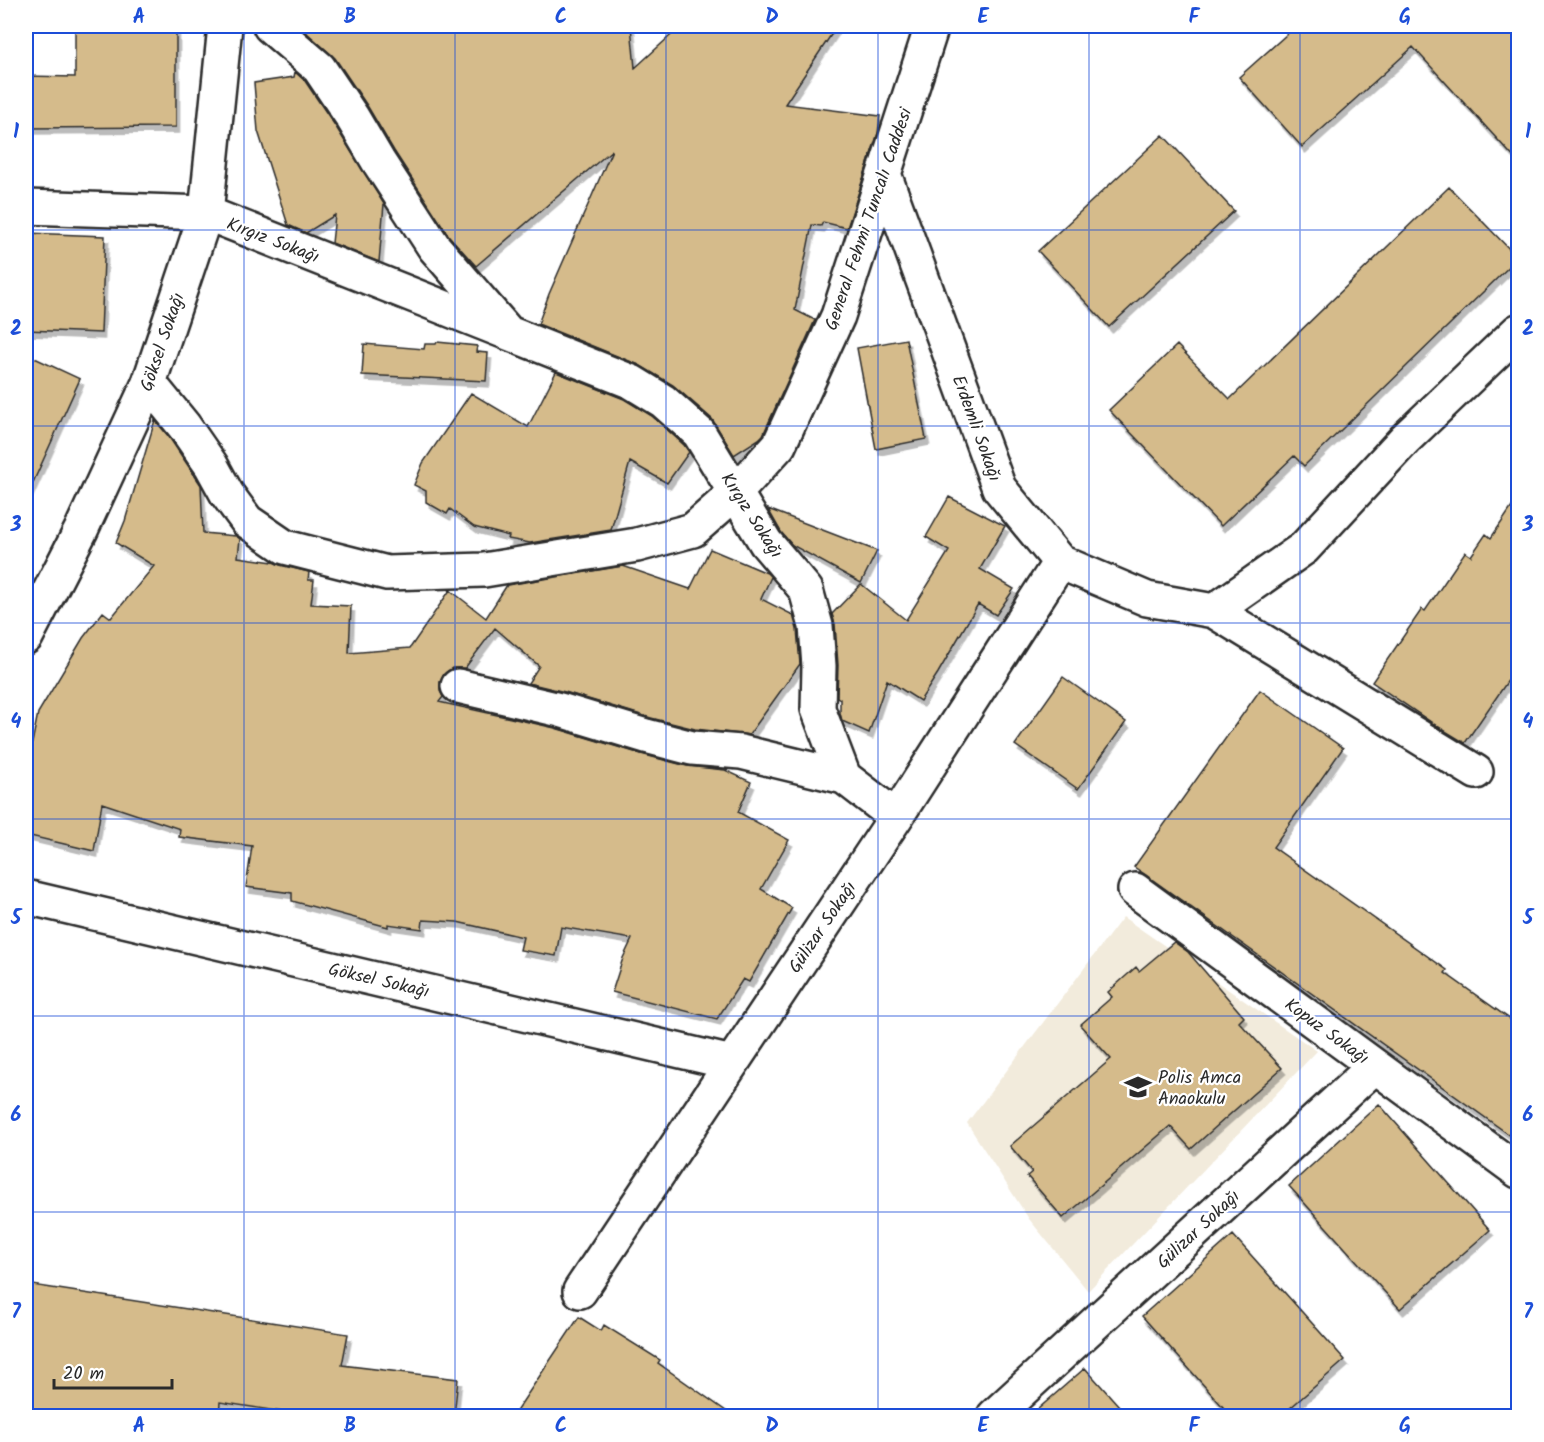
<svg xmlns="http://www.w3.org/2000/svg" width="1544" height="1442" viewBox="0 0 1544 1442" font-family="Kalam,sans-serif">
<defs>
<filter id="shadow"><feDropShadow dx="3.5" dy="6" stdDeviation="0" flood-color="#0004"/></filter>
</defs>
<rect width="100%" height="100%" fill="#fff"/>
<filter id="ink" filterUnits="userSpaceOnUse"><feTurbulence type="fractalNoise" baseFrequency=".0167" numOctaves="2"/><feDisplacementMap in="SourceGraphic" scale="12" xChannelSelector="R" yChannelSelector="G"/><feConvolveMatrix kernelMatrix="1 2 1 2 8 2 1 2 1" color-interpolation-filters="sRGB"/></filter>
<g filter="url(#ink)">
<path fill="#f2ebdc" d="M1123 917 1317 1051 1088 1291 1029 1219 967 1123Z"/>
<path fill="#d5bb8b" stroke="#2b2b2b" stroke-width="1.5" filter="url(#shadow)" d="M75 26H176V127L26 128V76L75 77Z
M310 26H631L635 68 681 26H837L785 104 880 116 878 133 847 228 823 222 821 226 812 225 795 310 815 320 763 435 759 439 734 455 712 419 673 385 639 365 538 324 549 294 612 150 476 266 449 236 394 151 368 107 335 58 307 33Z
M1296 26H1518V162L1413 47 1302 147 1239 77Z
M295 72 305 81 336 127 384 204 379 262 332 243 335 215 306 233 288 225 258 131 254 83 294 77Z
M1163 135 1234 211 1109 327 1038 251Z
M1449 187 1518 258 1304 466 1294 456 1221 526 1109 410 1177 345 1230 399Z
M26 233 105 236 101 333 26 330Z
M906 339 926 439 876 449 857 348Z
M437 342 477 346 476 352 488 353 486 381 362 375 364 344 424 349 425 344H436Z
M26 354 80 379 26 498Z
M556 372 624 399 652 416 684 445 689 452 667 483 630 462 611 530 530 543 508 539 509 536 474 527 450 509 447 514 426 502V491L414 485 423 463 471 393 528 427Z
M155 420 169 437 201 485 203 533 236 536 240 539 238 557 273 562 280 565 309 572 308 580H314L311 604 351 606 349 653 410 648 450 590 486 618 507 585 623 566 690 589 710 549 767 573 771 577 761 599 793 615 797 629 800 664 749 735 695 729 651 718 565 692 528 683 539 666 495 628 465 668H452L444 674 440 682V691L443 697 439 702 555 728 641 754 687 766 725 770 751 782 738 812 789 840 761 889 792 908 749 982 743 979 717 1019 612 992 623 958 632 939 561 927 556 956 520 950 523 937 457 922 423 920 422 929 388 924V927L292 901V893L246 887 252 846 179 837 180 829 102 803 94 851 26 835V778L28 748H31L38 713 83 638 103 612 111 618 154 566 116 543 125 521Z
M949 497 1005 526 980 569 1014 589 996 615 978 604 938 673 920 701 887 680 869 733 842 721 840 713V699L837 697 838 665 835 624 832 614 861 584 906 620 949 551 926 537Z
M1518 498V666L1465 743 1437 726 1372 682 1422 609 1425 611 1465 552 1471 556 1486 534 1491 538Z
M768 509 877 551 861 583 792 545 781 532Z
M1063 677 1126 722 1078 789 1015 745Z
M1260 690 1343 748 1273 847 1447 970 1445 973 1518 1025V1141L1146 875 1134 867Z
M1174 942 1188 952 1244 1017 1239 1022 1282 1068 1191 1149 1170 1126 1063 1218 1027 1176 1032 1172 1010 1146 1111 1059 1080 1025 1112 997 1108 992 1136 967 1139 971Z
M1379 1104 1490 1230 1400 1309 1289 1186Z
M1233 1235 1345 1360 1281 1416H1231L1142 1316Z
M26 1284 348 1334 342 1365 458 1379 454 1416H308L220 1402 219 1416H26Z
M579 1317 601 1331 604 1325 660 1360 658 1363 733 1416H513Z
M1085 1368 1128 1416H1030Z"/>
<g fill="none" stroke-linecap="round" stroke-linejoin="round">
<defs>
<path id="minor" d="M270 26 319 68 352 117 378 161 434 247 505 329
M884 174 999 488 1060 562 1147 599 1214 611 1304 548 1405 439 1518 331
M26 207 206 213 632 382 663 401 699 433 766 543 806 590 816 626 819 666 818 709 844 777 896 817
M149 383 184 426 211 465 227 494 247 521 285 547 387 573 484 570 637 545 693 530 736 492 779 445 838 316 932 26
M1214 611 1476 772
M458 686 560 710 646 736 692 748 741 752 844 777
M1135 890 1518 1171
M26 897 732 1063
M580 1291 896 817 1060 562
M994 1416 1375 1066"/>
<path id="tertiary" d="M26 637 81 530 149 383 206 213 225 26"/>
</defs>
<use href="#minor" stroke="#2b2b2b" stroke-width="38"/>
<use href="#tertiary" stroke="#2b2b2b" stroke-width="38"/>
<use href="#minor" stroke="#fff" stroke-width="33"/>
<use href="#tertiary" stroke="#fff" stroke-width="33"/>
</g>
</g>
<path fill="none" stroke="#1d4ed8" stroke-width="1.5" stroke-opacity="0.55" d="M244 26V1416M455 26V1416M666 26V1416M878 26V1416M1089 26V1416M1300 26V1416M26 230H1518M26 426H1518M26 623H1518M26 819H1518M26 1016H1518M26 1212H1518"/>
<defs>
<symbol id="school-bare" viewBox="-9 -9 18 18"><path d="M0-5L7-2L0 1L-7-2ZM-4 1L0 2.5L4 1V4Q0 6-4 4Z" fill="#2b2b2b" stroke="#fff" stroke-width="2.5" paint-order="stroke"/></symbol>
</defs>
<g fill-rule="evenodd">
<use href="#school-bare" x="1119" y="1068" width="38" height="38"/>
</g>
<g text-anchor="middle" stroke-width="4.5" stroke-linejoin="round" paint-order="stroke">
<g font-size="18" fill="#2b2b2b" stroke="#fff">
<text transform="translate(868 219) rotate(-71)" y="6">General Fehmi Tuncalı Caddesi</text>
<text transform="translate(273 240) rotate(21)" y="6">Kırgız Sokağı</text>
<text transform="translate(162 342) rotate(-71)" y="6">Göksel Sokağı</text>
<text transform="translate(977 428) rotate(70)" y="6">Erdemli Sokağı</text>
<text transform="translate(752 515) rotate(57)" y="6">Kırgız Sokağı</text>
<text transform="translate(822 927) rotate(-56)" y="6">Gülizar Sokağı</text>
<text transform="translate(379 980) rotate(13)" y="6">Göksel Sokağı</text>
<text transform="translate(1327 1031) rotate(36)" y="6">Kopuz Sokağı</text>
<text transform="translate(1198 1229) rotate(-43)" y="6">Gülizar Sokağı</text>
</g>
<g font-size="18" fill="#2b2b2b" stroke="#fff" text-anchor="start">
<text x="1158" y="1083">Polis Amca<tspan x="1158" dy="21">Anaokulu</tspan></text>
</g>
</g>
<rect width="1544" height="1442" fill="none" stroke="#fff" stroke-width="66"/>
<path d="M54 1379v9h118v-9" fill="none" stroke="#2b2b2b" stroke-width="3"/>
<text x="63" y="1379" font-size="18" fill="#2b2b2b" stroke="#ffffff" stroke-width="4.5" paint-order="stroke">20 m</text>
<rect x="33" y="33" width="1478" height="1376" fill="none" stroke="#1d4ed8" stroke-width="2"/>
<g font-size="20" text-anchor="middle" font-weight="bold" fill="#1d4ed8">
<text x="139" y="23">A</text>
<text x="350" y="23">B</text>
<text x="561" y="23">C</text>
<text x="772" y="23">D</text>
<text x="983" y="23">E</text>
<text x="1194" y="23">F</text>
<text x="1405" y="23">G</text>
<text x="16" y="138">1</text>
<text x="1528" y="138">1</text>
<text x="16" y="335">2</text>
<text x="1528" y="335">2</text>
<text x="16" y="531">3</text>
<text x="1528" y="531">3</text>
<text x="16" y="728">4</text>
<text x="1528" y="728">4</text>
<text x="16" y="924">5</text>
<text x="1528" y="924">5</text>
<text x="16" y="1121">6</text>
<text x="1528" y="1121">6</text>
<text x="16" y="1318">7</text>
<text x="1528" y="1318">7</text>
<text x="139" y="1432">A</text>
<text x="350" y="1432">B</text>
<text x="561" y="1432">C</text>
<text x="772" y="1432">D</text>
<text x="983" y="1432">E</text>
<text x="1194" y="1432">F</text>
<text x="1405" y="1432">G</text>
</g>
</svg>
